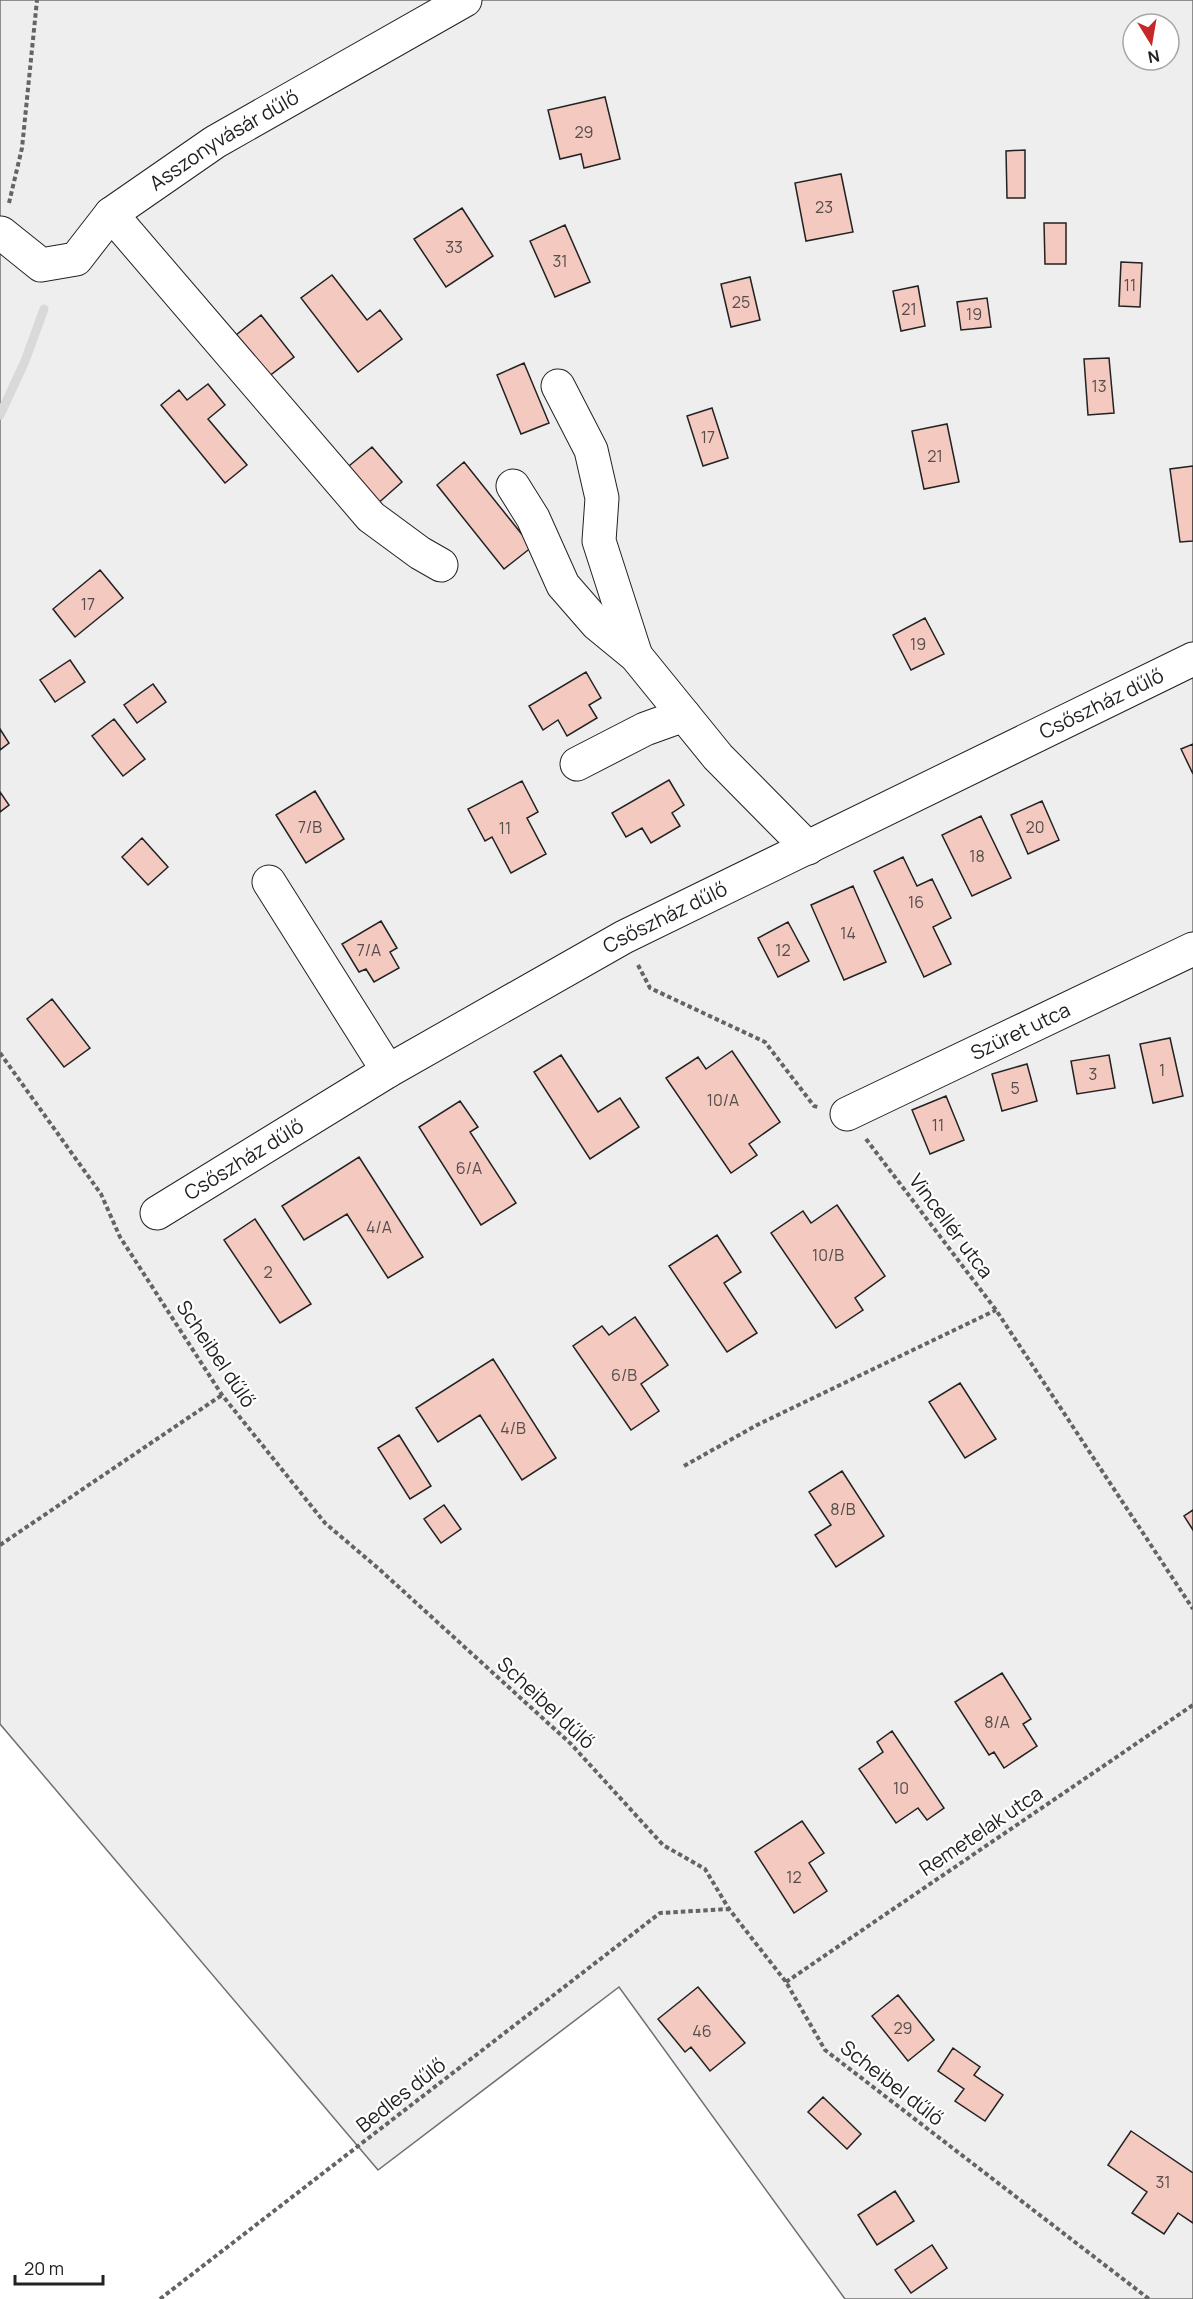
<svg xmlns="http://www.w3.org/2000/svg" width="1193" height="2299" viewBox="0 0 1193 2299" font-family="Manrope,sans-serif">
<rect width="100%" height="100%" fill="#fff"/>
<path fill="#eee" stroke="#6f6f6f" stroke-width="1.5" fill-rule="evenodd" d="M0 0H1193V2299H845L619 1987 378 2170 0 1724ZM1133 24H1169V60H1133Z"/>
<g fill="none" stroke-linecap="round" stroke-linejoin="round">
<path stroke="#d9d9d9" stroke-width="9" d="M0 415 25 361 44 309"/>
</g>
<path fill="#f3c9c0" stroke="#222" stroke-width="1.5" d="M605 97 620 159 584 168 581 154 560 159 548 110Z
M1025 150V198H1007L1006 151Z
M841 174 853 232 806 241 795 183Z
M462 208 493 256 446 287 414 239Z
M1044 223H1066V264H1045Z
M565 225 590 282 555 297 530 241Z
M1121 262 1142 263 1140 307 1119 306Z
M332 275 367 320 380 310 402 339 358 372 301 298Z
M750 277 760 320 731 327 721 284Z
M918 286 925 326 901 331 893 291Z
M987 298 991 327 961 330 957 302Z
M261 315 294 357 264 380 231 339Z
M1109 358 1114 413 1088 415 1084 359Z
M524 363 549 423 521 434 497 375Z
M208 384 225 405 208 419 247 465 225 483 161 405 179 390 187 400Z
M712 408 728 458 703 466 687 416Z
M947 424 959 482 924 489 912 431Z
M372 447 402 482 375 506 344 470Z
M464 462 532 547 504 569 437 485Z
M1193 466V541L1180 542 1170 469Z
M100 570 123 598 75 637 53 609Z
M925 618 944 654 911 670 893 635Z
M70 660 85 682 55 702 40 680Z
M586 672 601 698 589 705 597 718 567 736 558 720 543 730 529 706Z
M153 684 166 702 137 723 124 705Z
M114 719 145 759 123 776 92 736Z
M0 729 9 743 0 750Z
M1193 744V774L1181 749Z
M669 780 684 805 672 813 680 826 651 843 642 828 626 837 612 813Z
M522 781 538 812 527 818 546 854 511 873 492 837 485 841 468 809Z
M315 791 344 839 306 863 276 815Z
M0 792 9 805 0 812Z
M1042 801 1059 840 1028 854 1011 815Z
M981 816 1011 878 972 896 942 835Z
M142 838 168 867 148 885 122 857Z
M903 857 917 886 932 879 951 918 933 927 951 964 924 977 874 871Z
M853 886 886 962 844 980 811 905Z
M381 921 397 948 390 952 399 968 374 982 366 969 359 972 342 944Z
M788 922 809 961 778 977 758 938Z
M52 999 90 1048 64 1067 27 1019Z
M1170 1038 1183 1096 1153 1103 1140 1044Z
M732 1051 780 1122 749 1144 757 1155 731 1173 666 1078 698 1057 706 1069Z
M561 1055 598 1112 620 1098 639 1127 590 1159 534 1072Z
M1109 1055 1115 1088 1077 1094 1071 1061Z
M1027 1064 1037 1101 1002 1111 992 1074Z
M946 1096 964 1140 930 1154 912 1110Z
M460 1101 478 1127 470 1132 516 1203 481 1225 419 1127Z
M359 1157 423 1257 388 1278 347 1214 304 1240 282 1206Z
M837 1205 885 1276 855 1298 863 1310 836 1328 771 1233 803 1211 811 1223Z
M255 1219 311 1304 280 1323 224 1240Z
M717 1235 741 1272 724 1283 757 1333 727 1352 669 1266Z
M635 1317 668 1365 641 1384 659 1411 631 1430 573 1346 602 1326 609 1335Z
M493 1359 556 1458 522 1480 480 1415 438 1442 416 1408Z
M960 1383 996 1439 965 1458 929 1402Z
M399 1435 431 1486 410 1499 378 1448Z
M842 1471 884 1536 836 1567 815 1535 831 1525 809 1492Z
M444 1505 461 1529 441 1543 424 1519Z
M1193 1510V1530L1184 1516Z
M1002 1673 1031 1719 1023 1724 1037 1746 1004 1768 994 1752 989 1755 955 1702Z
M892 1731 944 1808 927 1820 918 1808 896 1823 859 1769 883 1752 877 1742Z
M802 1821 824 1853 809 1863 827 1891 794 1913 755 1852Z
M698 1987 745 2043 710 2071 691 2047 685 2052 658 2019Z
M898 1995 934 2040 908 2061 872 2016Z
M953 2048 980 2067 974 2075 1003 2095 985 2121 955 2101 964 2089 938 2071Z
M823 2097 861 2134 847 2149 808 2112Z
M1131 2131 1193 2173V2223L1178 2213 1164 2234 1132 2213 1147 2192 1108 2165Z
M895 2191 914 2221 877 2245 858 2215Z
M932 2245 947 2268 911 2293 895 2270Z"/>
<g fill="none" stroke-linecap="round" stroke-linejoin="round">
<defs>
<g id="minor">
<path d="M111 214 371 517 420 553 441 565"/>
<path id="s1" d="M1 233 41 265 76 259 111 214 215 142 465 0"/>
<path d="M558 386 591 450 602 498 599 541 636 656"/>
<path d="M513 486 533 518 563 585 597 624 636 656 718 757 808 848"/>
<path d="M577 764 645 729 684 715"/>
<path d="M269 882 388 1071"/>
<path id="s2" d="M847 1114 1193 949"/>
<path id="s3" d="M157 1213 388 1071 624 937 1193 659"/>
</g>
</defs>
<use href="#minor" stroke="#222" stroke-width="35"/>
<path stroke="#646464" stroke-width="4" stroke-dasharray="4.5 3" stroke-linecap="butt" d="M9 203 22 148 37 0
M638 965 650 988 765 1042 814 1106 818 1107
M0 1053 101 1194 120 1237 222 1395 325 1523 379 1569 571 1744 663 1845 705 1869 729 1909 786 1982 825 2050 1149 2299
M866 1139 996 1310 1193 1609
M684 1466 757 1425 996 1310
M0 1545 222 1395
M786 1982 1193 1705
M160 2299 660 1913 729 1909"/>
<use href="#minor" stroke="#fff" stroke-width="33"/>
</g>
<g text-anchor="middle" stroke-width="4.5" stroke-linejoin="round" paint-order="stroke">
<g font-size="16" fill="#564c4a">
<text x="584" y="138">29</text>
<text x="824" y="213">23</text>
<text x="454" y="253">33</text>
<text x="560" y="267">31</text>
<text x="1130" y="291">11</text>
<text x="741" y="308">25</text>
<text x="909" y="315">21</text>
<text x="974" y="320">19</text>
<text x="1099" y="392">13</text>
<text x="708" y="443">17</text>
<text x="935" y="462">21</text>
<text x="88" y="610">17</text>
<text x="918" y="650">19</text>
<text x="310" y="833">7/B</text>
<text x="1035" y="833">20</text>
<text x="505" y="834">11</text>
<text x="977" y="862">18</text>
<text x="916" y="908">16</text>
<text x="848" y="939">14</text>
<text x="369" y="956">7/A</text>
<text x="783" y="956">12</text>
<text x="1162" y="1076">1</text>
<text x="1093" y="1080">3</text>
<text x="1015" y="1094">5</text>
<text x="723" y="1106">10/A</text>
<text x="938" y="1131">11</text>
<text x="469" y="1174">6/A</text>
<text x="379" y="1233">4/A</text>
<text x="828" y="1261">10/B</text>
<text x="268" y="1278">2</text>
<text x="624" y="1381">6/B</text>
<text x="513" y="1434">4/B</text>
<text x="843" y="1515">8/B</text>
<text x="997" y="1728">8/A</text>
<text x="901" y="1794">10</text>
<text x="794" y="1883">12</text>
<text x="903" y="2034">29</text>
<text x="702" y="2037">46</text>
<text x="1163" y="2188">31</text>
</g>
<g font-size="20" fill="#222" stroke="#fff">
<text dy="7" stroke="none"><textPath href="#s1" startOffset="279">Asszonyvásár dűlő</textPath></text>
<text dy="7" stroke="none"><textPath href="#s3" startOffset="1074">Csőszház dűlő</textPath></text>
<text dy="7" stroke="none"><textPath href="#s3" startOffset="588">Csőszház dűlő</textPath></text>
<text dy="7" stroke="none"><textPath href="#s2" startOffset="192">Szüret utca</textPath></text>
<text dy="7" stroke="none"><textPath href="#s3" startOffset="102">Csőszház dűlő</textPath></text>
<text transform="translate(951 1226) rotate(53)" y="7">Vincellér utca</text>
<text transform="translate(216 1354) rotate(56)" y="7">Scheibel dűlő</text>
<text transform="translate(546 1703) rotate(43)" y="7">Scheibel dűlő</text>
<text transform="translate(981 1831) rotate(-34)" y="7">Remetelak utca</text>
<text transform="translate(892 2083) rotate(38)" y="7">Scheibel dűlő</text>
<text transform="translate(401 2095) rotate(-38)" y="7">Bedles dűlő</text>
</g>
</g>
<g transform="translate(1151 42) rotate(169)"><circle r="28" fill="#ffffff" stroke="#a7a7a7" stroke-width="1.5"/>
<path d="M0-4.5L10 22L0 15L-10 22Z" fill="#c62828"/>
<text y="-9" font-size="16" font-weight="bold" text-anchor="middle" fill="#222222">N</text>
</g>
<path d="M15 2275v9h88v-9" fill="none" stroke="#222222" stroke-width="3"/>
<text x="24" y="2275" font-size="18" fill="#222222" stroke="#ffffff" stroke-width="4.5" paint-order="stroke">20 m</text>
</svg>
